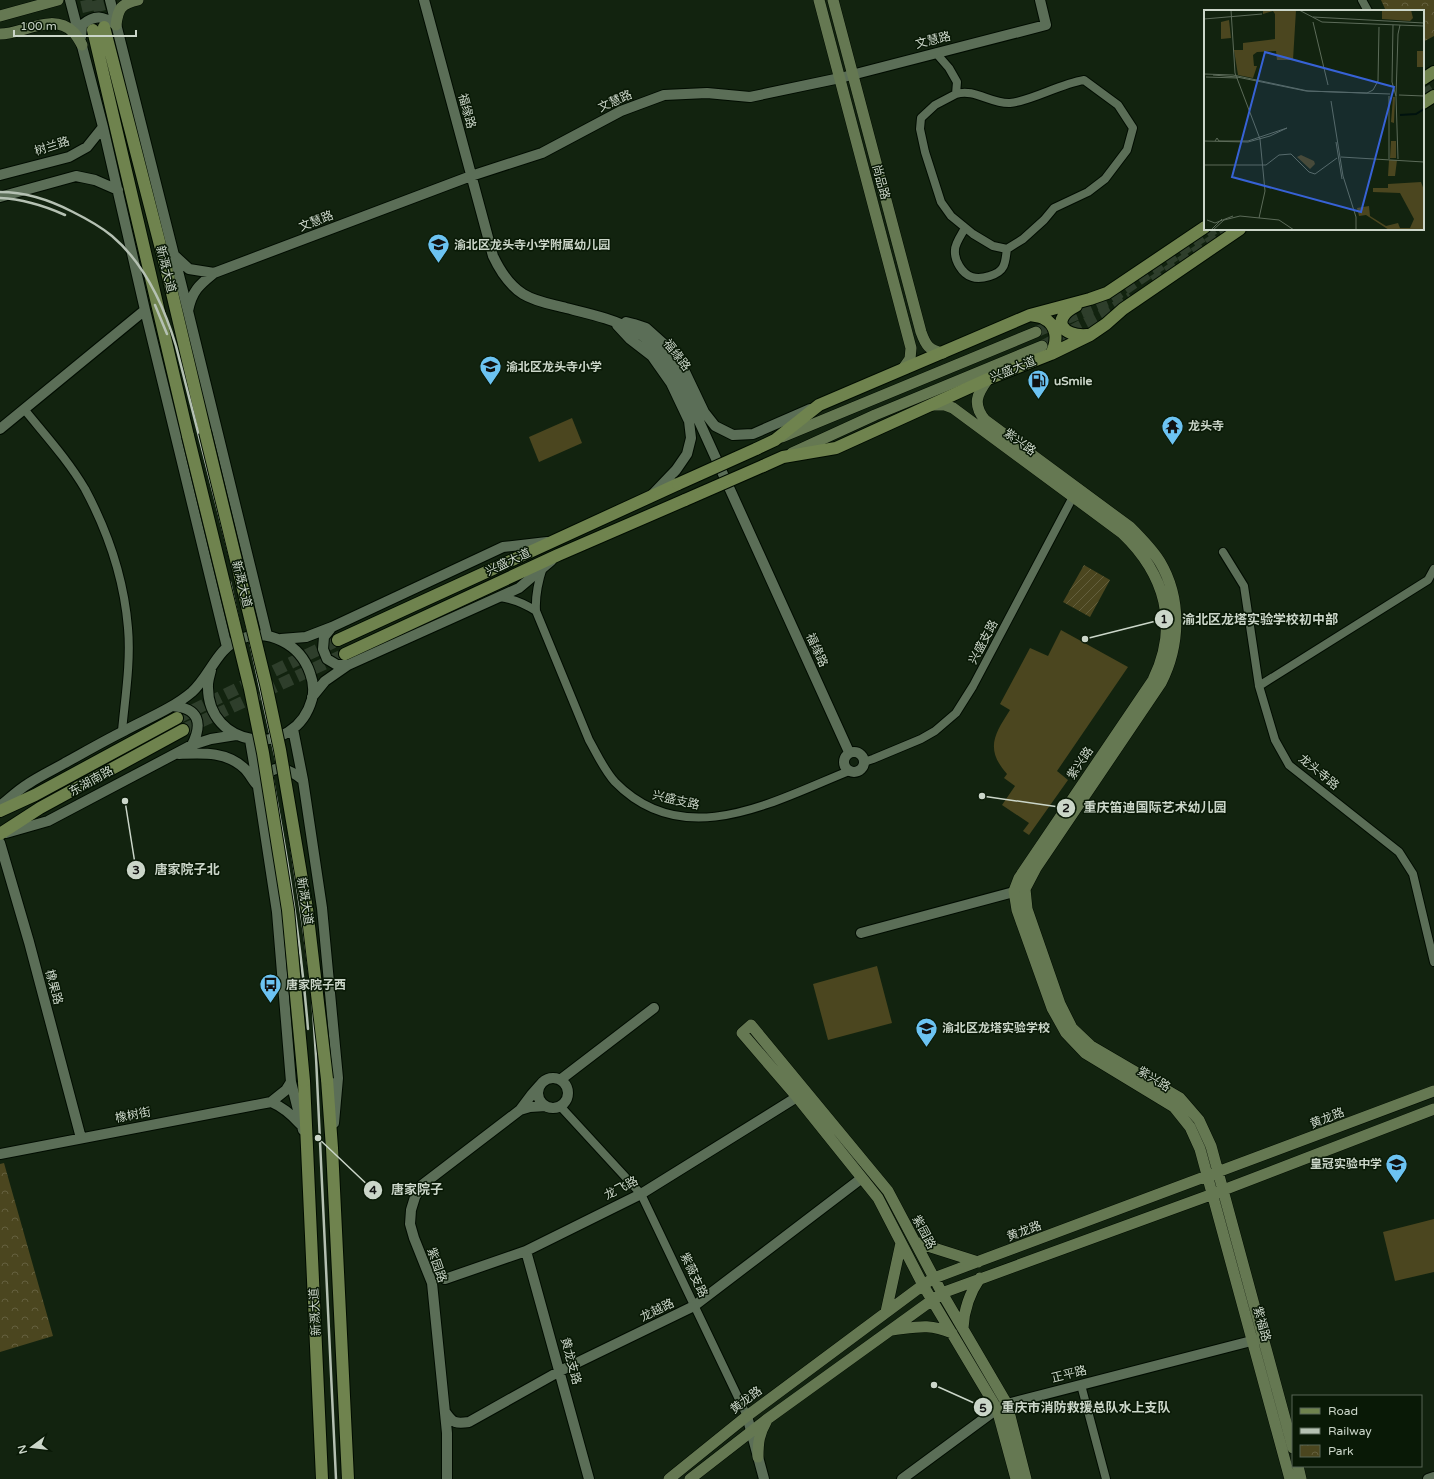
<svg xmlns="http://www.w3.org/2000/svg" width="1434" height="1479" viewBox="0 0 1434 1479" font-family="'Varela Round','Noto Sans SC',sans-serif">
<defs>
<pattern id="park-crowns" width="20" height="18" patternUnits="userSpaceOnUse"><rect width="20" height="18" fill="#4b461f"/><path d="M2 6a3 3 0 1 1 6 0M12 15a3 3 0 1 1 6 0" fill="none" stroke="#64603e"/></pattern>
<pattern id="garden-furrows" width="10" height="10" patternUnits="userSpaceOnUse"><rect width="10" height="10" fill="#4b461f"/><path d="M-1 1l2-2M0 10L10 0M9 11l2-2" fill="none" stroke="#64603e"/></pattern>
</defs>
<rect width="100%" height="100%" fill="#12230f"/>
<path fill="url(#park-crowns)" d="M1381 0H1434V36L1423 42V11H1386Z
M4 1163 53 1336 0 1352V1164Z"/>
<path fill="url(#garden-furrows)" d="M1084 565 1110 580 1090 617 1063 602Z"/>
<path fill="#4b461f" d="M572 418 582 443 539 462 529 437Z
M1061 630 1128 667 1057 771 1068 780 1029 835 1023 831 1029 823 1002 805 1015 786 1004 778 1007 774C985 749 994 735 1010 710L1000 704 1030 648 1048 656Z
M877 966 892 1023 828 1040 813 984Z
M1434 1219V1272L1395 1281 1383 1232Z"/>
<g fill="none" stroke-linecap="round" stroke-linejoin="round">
<path stroke="#2e3e2b" stroke-width="11" stroke-dasharray="11 5.5" stroke-linecap="butt" d="M1423 95 1434 88
M1153 281 1229 229
M1036 332 1108 301 1214 229
M1042 346 1112 309 1131 297"/>
<path stroke="#2e3e2b" stroke-width="12" stroke-dasharray="12 6" stroke-linecap="butt" d="M86 0 93 30
M97 0 104 27
M177 718 338 640
M183 730 345 654"/>
<defs>
<path id="minor" d="M1362 0 1368 11
M936 53 949 68 957 82 956 94 935 105 921 118 920 129 925 152 941 202 951 216 973 234 993 246 1007 249 1023 239 1044 220 1054 208 1088 192 1105 179 1127 150 1133 128 1118 105 1084 80C1059 84 1032 101 1010 103 991 104 974 88 956 94
M965 228C962 234 955 243 955 250 954 260 962 274 972 277 981 280 999 275 1003 267 1006 262 1006 254 1007 249
M24 409C45 435 68 460 85 489 108 532 124 579 128 628 131 662 125 698 122 731
M1223 552 1244 586 1259 686 1275 740 1289 765 1399 852 1413 874 1434 962
M543 567C538 582 535 595 536 611L589 740C597 754 604 770 615 782 684 853 774 801 849 771
M500 597C514 599 524 603 536 611
M1259 686 1428 580 1434 569
M864 762 873 759 921 739 935 731 956 713 973 686 1075 493
M560 1106 641 1194 747 1416
M1081 1385 1106 1479"/>
<path id="tertiary" d="M70 0 103 127 145 310 227 647
M110 0 188 311 267 635
M424 0 493 256C500 271 509 285 523 294 536 302 551 304 566 308 590 314 614 319 635 331 654 342 666 360 679 377L849 752
M81 37 82 25C95 14 103 16 116 25
M0 175 69 157 87 147 103 127
M0 197 76 176 95 180 118 190
M175 256 189 269 214 273
M188 311C192 291 199 285 214 273L471 176 542 153 621 111 664 95 707 93 750 97 840 78 1046 25 1040 0
M626 322 634 324 646 328 665 345 685 372 704 412 715 426 733 435 753 434 810 409
M617 325 630 339 652 356 671 383 689 421 691 438 687 454 676 470 653 494
M0 429 145 310
M332 627 324 637 323 649 327 659 337 665H348
M281 639 306 637 332 627 503 547 547 542
M312 697 325 681 348 665 519 588 551 561
M172 706C199 708 203 723 192 745
M293 729 303 780 322 908 338 1078 334 1123
M250 740 258 787 277 912 291 1082 303 1130
M844 762a10 10 0 1 1 20 0a10 10 0 1 1-20 0Z
M179 754C202 753 227 751 245 769 249 773 252 779 256 784
M262 778C276 762 289 769 303 780
M0 806C9 799 18 790 28 784 40 776 53 770 65 763 85 752 104 741 124 731 146 719 172 709 192 692 210 676 217 648 240 639 269 628 300 644 310 673 313 681 314 691 312 699 295 761 206 749 208 685 208 680 210 675 211 670
M6 833 48 821 192 745 211 739 236 735
M0 843 29 942 81 1138
M861 933 1021 890
M538 1093a15 15 0 1 1 30 0a15 15 0 1 1-30 0Z
M560 1080 654 1008
M291 1082 286 1090 271 1102C283 1107 291 1114 300 1124
M520 1110 530 1107 546 1106
M0 1154 271 1102
M526 1251 589 1479
M445 1279 526 1251 641 1194 797 1097
M446 1413C453 1423 456 1424 469 1422L560 1371 694 1306 862 1178
M747 1416 764 1479
M447 1479V1433L432 1283 414 1238 410 1224 411 1210 415 1197 422 1185 520 1110 532 1094 540 1085
M902 1479 997 1409 1007 1404 1263 1338
M1428 1479 1434 1477"/>
<path id="secondary" d="M819 0 911 348 910 359 903 369
M833 0 921 332C926 346 929 350 943 353
M0 16 58 0
M116 25C118 8 121 4 138 0
M0 34C23 34 53 12 73 32 77 35 79 40 82 45
M988 379C977 394 972 404 985 420L1130 527C1141 538 1152 549 1160 562 1182 599 1180 646 1161 683L1036 868 1025 889 1027 909 1060 1004 1072 1028 1091 1046 1180 1098 1199 1120 1211 1146 1293 1448
M931 405H945L953 408 1122 533C1165 574 1180 625 1153 680L1019 878 1014 891 1017 910 1052 1008 1066 1033 1085 1053 1174 1107 1190 1127 1200 1149 1290 1479
M782 437 1036 332
M792 453 875 415 1042 346
M915 1242 978 1262
M886 1312 901 1243
M963 1328C964 1309 969 1294 980 1278
M892 1330C917 1327 929 1323 952 1333
M758 1457C758 1443 759 1434 766 1422
M1298 1466 1301 1479
M669 1479 747 1416 923 1285 934 1278 1434 1091
M690 1479 766 1420 942 1293 1213 1194 1434 1109
M1016 1479 997 1409 923 1285 878 1198 797 1097 742 1033 751 1025 888 1191 942 1293 1007 1404 1026 1479"/>
<path id="primary" d="M104 27 168 276 205 432
M93 30 188 436
M1423 79 1434 72
M1423 103 1434 96
M1076 306C1050 319 1062 337 1087 335
M1030 315C1034 316 1039 316 1043 318 1058 325 1058 341 1051 354
M756 449 775 440 819 405 1030 315 1090 299 1107 293 1205 227
M763 466 783 457 836 448 988 379 1051 354 1090 335 1106 324 1123 309 1240 229
M338 640 678 484
M345 654 558 555 685 500
M0 811 35 795 177 718
M0 834 40 808 183 730
M327 1079 332 1148 348 1479
M304 1081 322 1479"/>
</defs>
<use href="#minor" stroke="#010c00" stroke-width="10"/>
<use href="#tertiary" stroke="#010c00" stroke-width="12"/>
<use href="#secondary" stroke="#010c00" stroke-width="12"/>
<use href="#primary" stroke="#010c00" stroke-width="14"/>
<use href="#minor" stroke="#5b6e57" stroke-width="8"/>
<use href="#tertiary" stroke="#5b6e57" stroke-width="10"/>
<use href="#secondary" stroke="#657852" stroke-width="11"/>
<use href="#primary" stroke="#6f834e" stroke-width="12"/>
<path stroke="#b5c1b3" stroke-width="2.5" d="M0 192C26 192 50 200 73 212 87 219 100 226 112 236 145 264 164 306 176 346L241 601 282 787 304 933 312 994 316 1057 336 1479
M0 198C23 199 45 206 65 215
M155 305 167 334
M230 582 241 631
M264 733C283 831 300 929 308 1029"/>
<defs>
<path id="primary-bridge" d="M205 432 266 684 280 750 307 909 327 1079
M188 436 250 689 263 753 288 910 304 1081
M678 484 756 449
M685 500 763 466"/>
</defs>
<use href="#primary-bridge" stroke="#010c00" stroke-width="14" stroke-linecap="butt"/>
<use href="#primary-bridge" stroke="#6f834e" stroke-width="12"/>
</g>
<defs>
<symbol id="school-pin" viewBox="-11 -11 22 30"><path d="M0 17L-7.5 6A9.5 9.5 0 1 1 7.5 6Z" fill="#6cc3f2" stroke="#091906"/><path d="M0-5L7-2L0 1L-7-2ZM-4 1L0 2.5L4 1V4Q0 6-4 4Z" fill="#111"/></symbol>
<symbol id="fuel-pin" viewBox="-11 -11 22 30"><path d="M0 17L-7.5 6A9.5 9.5 0 1 1 7.5 6Z" fill="#6cc3f2" stroke="#091906"/><path d="M-5.5-6h7V0h2V4h1.3V-2.5L3-4.5l.8-.8L6-3V5H2.5V1h-1V6h-7ZM-4.2-4.7v3.2H.2V-4.7Z" fill="#111"/></symbol>
<symbol id="temple-pin" viewBox="-11 -11 22 30"><path d="M0 17L-7.5 6A9.5 9.5 0 1 1 7.5 6Z" fill="#6cc3f2" stroke="#091906"/><path d="M0-6L5-2H3V0L6.5 2.5H4V6H1.5V3h-3V6H-4V2.5H-6.5L-3 0V-2H-5Z" fill="#111"/></symbol>
<symbol id="bus-pin" viewBox="-11 -11 22 30"><path d="M0 17L-7.5 6A9.5 9.5 0 1 1 7.5 6Z" fill="#6cc3f2" stroke="#091906"/><path d="M-5-6H5V4H4V6H2V4H-2V6H-4V4H-5ZM-3.5-4V0h7V-4ZM-3.5 1.2v1.5H-2V1.2ZM2 1.2v1.5H3.5V1.2Z" fill="#111"/></symbol>
</defs>
<g fill-rule="evenodd">
<use href="#school-pin" x="426" y="232" width="25" height="34"/>
<use href="#school-pin" x="478" y="354" width="25" height="34"/>
<use href="#fuel-pin" x="1026" y="368" width="25" height="34"/>
<use href="#temple-pin" x="1160" y="414" width="25" height="34"/>
<use href="#bus-pin" x="258" y="972" width="25" height="34"/>
<use href="#school-pin" x="914" y="1016" width="25" height="34"/>
<use href="#school-pin" x="1384" y="1152" width="25" height="34"/>
</g>
<g text-anchor="middle" stroke-width="3" stroke-linejoin="round" paint-order="stroke">
<g font-size="12" fill="#cbd6c9" stroke="#091906">
<text transform="translate(933 40) rotate(-14)" y="4">文慧路</text>
<text transform="translate(615 101) rotate(-24)" y="4">文慧路</text>
<text transform="translate(467 111) rotate(75)" y="4">福缘路</text>
<text transform="translate(52 146) rotate(-18)" y="4">树兰路</text>
<text transform="translate(881 182) rotate(75)" y="4">尚品路</text>
<text transform="translate(316 221) rotate(-21)" y="4">文慧路</text>
<text transform="translate(166 269) rotate(76)" y="4">新溉大道</text>
<text transform="translate(677 355) rotate(52)" y="4">福缘路</text>
<text transform="translate(1013 369) rotate(-22)" y="4">兴盛大道</text>
<text transform="translate(1020 442) rotate(36)" y="4">紫兴路</text>
<text transform="translate(508 562) rotate(-25)" y="4">兴盛大道</text>
<text transform="translate(242 584) rotate(76)" y="4">新溉大道</text>
<text transform="translate(983 642) rotate(-62)" y="4">兴盛支路</text>
<text transform="translate(817 650) rotate(66)" y="4">福缘路</text>
<text transform="translate(1080 763) rotate(-56)" y="4">紫兴路</text>
<text transform="translate(1319 772) rotate(39)" y="4">龙头寺路</text>
<text transform="translate(91 781) rotate(-29)" y="4">东湖南路</text>
<text transform="translate(676 800) rotate(13)" y="4">兴盛支路</text>
<text transform="translate(305 901) rotate(81)" y="4">新溉大道</text>
<text transform="translate(54 987) rotate(75)" y="4">橡果路</text>
<text transform="translate(1154 1079) rotate(31)" y="4">紫兴路</text>
<text transform="translate(133 1115) rotate(-11)" y="4">橡树街</text>
<text transform="translate(1327 1118) rotate(-21)" y="4">黄龙路</text>
<text transform="translate(621 1188) rotate(-27)" y="4">龙飞路</text>
<text transform="translate(1024 1231) rotate(-20)" y="4">黄龙路</text>
<text transform="translate(924 1232) rotate(62)" y="4">紫园路</text>
<text transform="translate(437 1265) rotate(71)" y="4">紫园路</text>
<text transform="translate(694 1275) rotate(65)" y="4">紫薇支路</text>
<text transform="translate(657 1310) rotate(-26)" y="4">龙越路</text>
<text transform="translate(315 1312) rotate(-93)" y="4">新溉大道</text>
<text transform="translate(1262 1324) rotate(75)" y="4">紫福路</text>
<text transform="translate(571 1361) rotate(75)" y="4">黄龙支路</text>
<text transform="translate(1069 1374) rotate(-14)" y="4">正平路</text>
<text transform="translate(746 1400) rotate(-37)" y="4">黄龙路</text>
</g>
<g font-size="12" font-weight="bold" fill="#cbd6c9" stroke="#091906" text-anchor="start">
<text x="454" y="249">渝北区龙头寺小学附属幼儿园</text>
<text x="506" y="371">渝北区龙头寺小学</text>
<text x="1054" y="385">uSmile</text>
<text x="1188" y="430">龙头寺</text>
<text x="286" y="989">唐家院子西</text>
<text x="942" y="1032">渝北区龙塔实验学校</text>
<text x="1382" y="1168" text-anchor="end">皇冠实验中学</text>
</g>
</g>
<g transform="translate(1204 10)">
<rect width="220" height="220" fill="#12230f"/>
<path d="M59 0H92L89 50H73L72 41 53 42 49 45 50 56H53L49 68 34 65 30 40H39V33L71 29V4L69 1 59 4ZM189 87H191L190 113 187 112ZM187 131H192V148H186ZM185 150H193L191 166H184ZM217 172 220 180V220H185L162 205 155 206 153 198 165 196 166 206 182 216 194 213 196 218H206L210 209 196 183 169 182V178H184V174Z" fill="#4b461f"/>
<path d="M178 0H207L209 8 206 11 178 9ZM25 10 27 28 17 29V12ZM213 41H220V57H213ZM97 145 110 151 111 154 106 159 93 147Z" fill="#4b461f"/>
<path fill="none" stroke="#00120e" stroke-width="2" d="M196 105 212 104 220 99"/>
<path fill="none" stroke="#5c6b59" stroke-width="1" d="M27 0 31 63 56 129 61 181 55 208M95 0 118 12 220 16M109 7 220 13M0 9 58 4M109 12 124 75M189 15 188 72 192 86M0 64 29 65 104 81 186 84M9 65 33 67 102 81 163 83 169 80 174 71 175 17M2 67 34 68M195 85 220 86M127 91 139 166 152 207V220M0 131 44 132 66 126 83 118 44 131H15L13 128 11 131M132 132 138 169M137 147 220 152M185 149V86M194 149 192 86 194 24 196 15M0 155H62L75 145 87 144 105 162 111 164 133 148M3 210 11 213 29 206M7 220 18 209M9 220 20 210 36 206 75 210 90 220"/>
<path fill="#3762d6" fill-opacity="0.15" stroke="#3762d6" stroke-width="2" d="M61 42 190 77 157 202 28 167Z"/>
<rect width="220" height="220" fill="none" stroke="#cbd6c9" stroke-width="2"/>
</g>
<path fill="none" stroke="#cbd6c9" stroke-width="1.5" d="M1085 639L1164 619M982 796L1066 808M125 801L136 870M318 1138L373 1190M934 1385L983 1407"/>
<g fill="#cbd6c9" stroke="#091906" stroke-width="1.5">
<circle cx="1085" cy="639" r="4"/>
<circle cx="982" cy="796" r="4"/>
<circle cx="125" cy="801" r="4"/>
<circle cx="318" cy="1138" r="4"/>
<circle cx="934" cy="1385" r="4"/>
<circle cx="1164" cy="619" r="10"/>
<circle cx="1066" cy="808" r="10"/>
<circle cx="136" cy="870" r="10"/>
<circle cx="373" cy="1190" r="10"/>
<circle cx="983" cy="1407" r="10"/>
</g>
<g font-size="12" text-anchor="middle" font-weight="bold" fill="#111">
<text x="1164" y="623">1</text>
<text x="1066" y="812">2</text>
<text x="136" y="874">3</text>
<text x="373" y="1194">4</text>
<text x="983" y="1412">5</text>
</g>
<g font-size="13" text-anchor="middle" font-weight="bold" fill="#cbd6c9" stroke="#091906" stroke-width="3" stroke-linejoin="round" paint-order="stroke">
<text x="1260" y="624">渝北区龙塔实验学校初中部</text>
<text x="1155" y="812">重庆笛迪国际艺术幼儿园</text>
<text x="187" y="874">唐家院子北</text>
<text x="417" y="1194">唐家院子</text>
<text x="1086" y="1412">重庆市消防救援总队水上支队</text>
</g>
<rect x="1292" y="1395" width="130" height="72" fill="#091906" stroke="#576554"/>
<rect x="1300" y="1408" width="20" height="6" fill="#6f834e" stroke="#576554"/>
<text x="1328" y="1415" font-size="12" fill="#cbd6c9">Road</text>
<rect x="1300" y="1428" width="20" height="6" fill="#b5c1b3" stroke="#576554"/>
<text x="1328" y="1435" font-size="12" fill="#cbd6c9">Railway</text>
<rect x="1300" y="1445" width="20" height="12" fill="url(#park-crowns)" stroke="#576554"/>
<text x="1328" y="1455" font-size="12" fill="#cbd6c9">Park</text>
<g transform="translate(32 1447) rotate(255)" stroke="#091906" stroke-width="3" paint-order="stroke">
<path d="M0-3L7 15L0 10L-7 15Z" fill="#cbd6c9"/>
<text y="-6" font-size="11" font-weight="bold" text-anchor="middle" fill="#cbd6c9">N</text>
</g>
<path d="M14 30v6h122v-6" fill="none" stroke="#cbd6c9" stroke-width="2"/>
<text x="20" y="30" font-size="12" fill="#cbd6c9" stroke="#091906" stroke-width="3" paint-order="stroke">100 m</text>
</svg>
